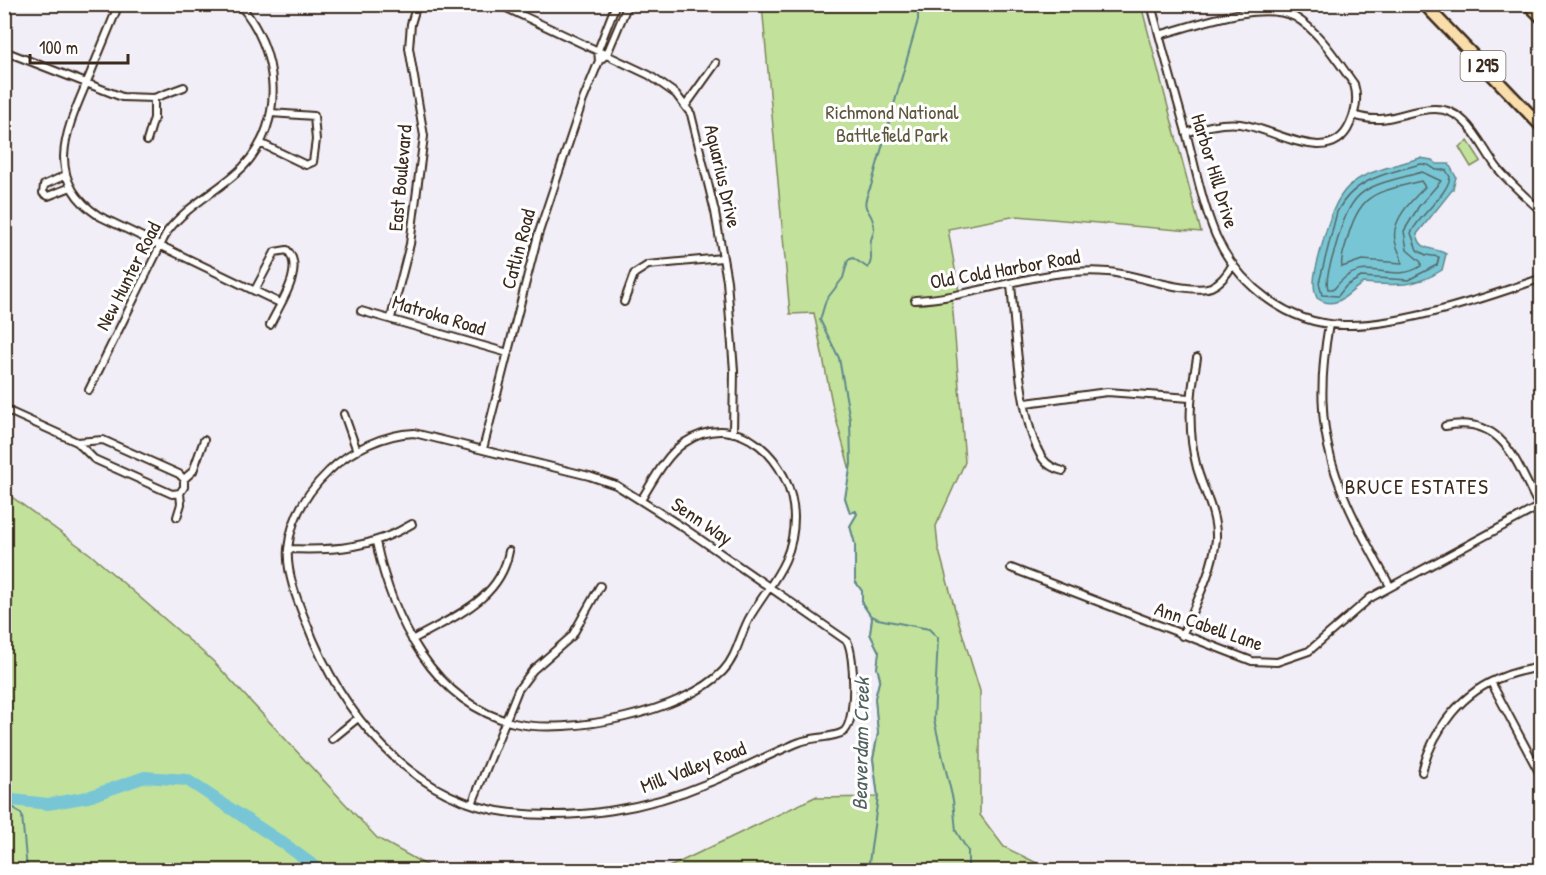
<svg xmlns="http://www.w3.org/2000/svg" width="1546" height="875" viewBox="0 0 1546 875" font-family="'Patrick Hand',sans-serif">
<rect width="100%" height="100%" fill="#f1eef7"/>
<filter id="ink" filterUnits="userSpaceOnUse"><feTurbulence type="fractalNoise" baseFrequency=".0167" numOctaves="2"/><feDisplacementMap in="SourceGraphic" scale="12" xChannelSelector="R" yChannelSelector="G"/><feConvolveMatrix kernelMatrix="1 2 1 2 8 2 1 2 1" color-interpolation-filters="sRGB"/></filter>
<g filter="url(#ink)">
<path fill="#c2e29b" stroke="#7e865c" stroke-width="1.5" d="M762 5H1141L1201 232 1017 216 948 229 959 292 952 300 965 462 936 526 938 547 956 613 980 691V815L1004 847 1051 870H663L817 796V798L878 797 873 759 878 733 875 698 880 678 877 668 879 652 870 634 872 618 862 603V591L855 581V544L850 526 857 514 855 512 850 513 845 498 850 470 833 408 814 313 790 314Z
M1468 141 1481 161 1471 167 1459 147Z
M5 492 90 554 213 661 377 838 435 870H5Z"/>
<path fill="#78c6d5" stroke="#60888c" stroke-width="1.5" d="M1420 158 1432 160 1437 164H1449L1456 177 1453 189 1417 234C1421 253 1433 246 1446 254L1442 270C1415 288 1394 285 1363 283 1348 292 1337 312 1317 298 1310 283 1317 265 1321 249 1340 176 1351 178 1420 158Z"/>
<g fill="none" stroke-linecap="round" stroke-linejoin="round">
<path stroke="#536867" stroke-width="1.5" d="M1421 164 1428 165 1436 170H1446L1450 177C1447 196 1420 214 1411 233L1417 250 1426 255 1439 257 1437 265 1408 280 1361 277 1346 286 1338 296 1322 295 1319 283 1337 212C1354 178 1388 173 1421 164Z
M1422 172 1441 181 1419 206 1404 231 1407 250 1421 262V266C1390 287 1363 250 1334 289H1328C1325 278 1331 263 1334 252 1352 186 1359 189 1422 172Z
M1421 181 1425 187C1412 200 1391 220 1395 240 1396 248 1402 256 1402 263L1362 260 1342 267C1340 259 1345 248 1347 240 1360 191 1376 193 1421 181Z"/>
<path stroke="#60888c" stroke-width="2" d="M872 616 878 619 929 629 938 638 934 720 953 800 956 831 968 851V870
M4 799 22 815 27 870
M868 870 878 797 873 759 878 733 875 698 880 678 877 668 879 652 870 634 872 618 862 603V591L855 581V544L850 526 857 514 856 511 850 513 845 498 851 464 850 420 839 358 820 320 826 300 843 278 848 260 853 258 868 268C874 257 869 252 871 240 872 235 875 232 874 226 871 205 858 214 871 186L918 20V4"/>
<path stroke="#78c6d5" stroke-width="12" d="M4 799 48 804 88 797 145 777 187 780 283 843 320 870"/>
<defs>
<path id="street" d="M119 4C109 28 99 53 89 77 68 127 41 178 99 216L280 303
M498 4 649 75 676 94 691 114 715 212 727 281 734 371 733 433
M1151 4C1162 47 1174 89 1186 132 1195 166 1202 203 1216 236 1239 286 1288 324 1343 325 1400 327 1488 297 1542 278
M1159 35C1196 25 1260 0 1295 17 1319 31 1338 62 1354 84 1358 97 1356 111 1350 124 1331 169 1274 128 1240 124 1221 122 1203 127 1186 133
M4 51 122 97 154 98 184 87
M599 61 607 54 628 4
M4 66 10 53
M686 105 716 63
M1354 115C1387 127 1404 109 1435 109 1469 109 1481 148 1499 170 1512 185 1527 198 1542 212
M147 141 154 118V98
M260 143 306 165 313 162 316 140 314 116 271 113
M66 175 44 185 43 193 48 196 71 187
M1011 284C1015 326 1020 427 1043 459 1048 466 1055 469 1063 471
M255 290 275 252 287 250C306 269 279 305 270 325
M915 300C980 297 1043 266 1108 272 1135 274 1189 295 1211 287 1221 283 1228 273 1233 264
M624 302 634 274 648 265 722 258
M361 311 508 353
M391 318 410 244 424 136 409 48 411 24 417 4
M1329 324C1309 439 1336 488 1390 586
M89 390 167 232C188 204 219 191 243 167 287 121 279 49 239 4
M1026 403 1107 392 1190 398
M4 409 77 442 94 459 172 494 180 493 184 487V479L179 474 103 440 77 442
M344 414 357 451
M1445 426C1505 414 1516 464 1540 508
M414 433 589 476 616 485 684 528 847 641C855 654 857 724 843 732 834 738 812 737 800 742 769 754 739 771 708 783 647 809 578 820 512 813 410 802 340 711 306 622 297 600 286 572 288 549 291 518 307 492 329 471 350 450 385 434 414 433Z
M483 449 538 235 583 100 599 61 598 50 616 4
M184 479 193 471 204 440
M177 517 181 504 180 493
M376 542C392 617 433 703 514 723 567 736 685 712 723 671 738 655 740 633 751 615 772 581 794 561 794 517 793 462 739 406 684 443 665 456 653 481 641 500
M288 549C333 551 373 548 412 524
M1011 568 1252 661 1277 662 1309 651 1370 598 1540 506
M1182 636C1194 606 1213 572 1216 539 1217 514 1204 492 1197 468 1187 430 1190 396 1197 358
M412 640C452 617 500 601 509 551
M1491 682 1542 778
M332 739 358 718
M1422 772C1433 729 1462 691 1505 676 1517 671 1529 670 1542 666
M472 804 518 690 533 670 572 636 600 586"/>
<path id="highway" d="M1424 4 1542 127
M1528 4 1542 18"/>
</defs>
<use href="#street" stroke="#3b2a1e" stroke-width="10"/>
<use href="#highway" stroke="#3b2a1e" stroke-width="15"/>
<use href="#street" stroke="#fff" stroke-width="6"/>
<use href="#highway" stroke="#f9deab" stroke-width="10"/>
</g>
</g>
<g text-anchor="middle" stroke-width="6" stroke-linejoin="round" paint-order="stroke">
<rect fill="#fff" stroke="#766a62" stroke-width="1.5" x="1460.5" y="51" width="45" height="30" rx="4.5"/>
<g font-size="18" font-weight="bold" fill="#3b2a1e">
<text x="1483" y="72">I 295</text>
</g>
<g font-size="20" fill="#5d583d" stroke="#fff">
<text x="892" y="119">Richmond National<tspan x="892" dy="23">Battlefield Park</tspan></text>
</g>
<g font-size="20" fill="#3b2a1e" stroke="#fff">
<text transform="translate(1215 171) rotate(73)" y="7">Harbor Hill Drive</text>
<text transform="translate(723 176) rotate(77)" y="7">Aquarius Drive</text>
<text transform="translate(400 178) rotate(-85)" y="7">East Boulevard</text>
<text transform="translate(518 249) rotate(-75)" y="7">Catlin Road</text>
<text transform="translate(1005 269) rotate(-10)" y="7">Old Cold Harbor Road</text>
<text transform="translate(128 276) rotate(-63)" y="7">New Hunter Road</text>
<text transform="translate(439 315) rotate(17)" y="7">Matroka Road</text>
<text transform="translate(702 521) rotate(34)" y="7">Senn Way</text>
<text transform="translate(1209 626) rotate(19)" y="7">Ann Cabell Lane</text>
<text transform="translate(693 767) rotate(-21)" y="7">Mill Valley Road</text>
</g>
<g font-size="21" letter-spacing="1.5" fill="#3b2a1e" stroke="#fff">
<text x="1417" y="494">BRUCE ESTATES</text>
</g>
<g font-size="21" font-style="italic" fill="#50615e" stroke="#fff">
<text transform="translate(861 744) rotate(-89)" y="7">Beaverdam Creek</text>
</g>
</g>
<rect width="1546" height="875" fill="none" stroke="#fff" stroke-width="24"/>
<rect x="12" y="12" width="1522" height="851" fill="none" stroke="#3b2a1e" stroke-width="2" filter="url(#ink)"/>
<path d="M30 54v9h98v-9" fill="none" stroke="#3b2a1e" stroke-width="3"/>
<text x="39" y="54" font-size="18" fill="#3b2a1e" stroke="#ffffff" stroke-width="4.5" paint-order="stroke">100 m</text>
</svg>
